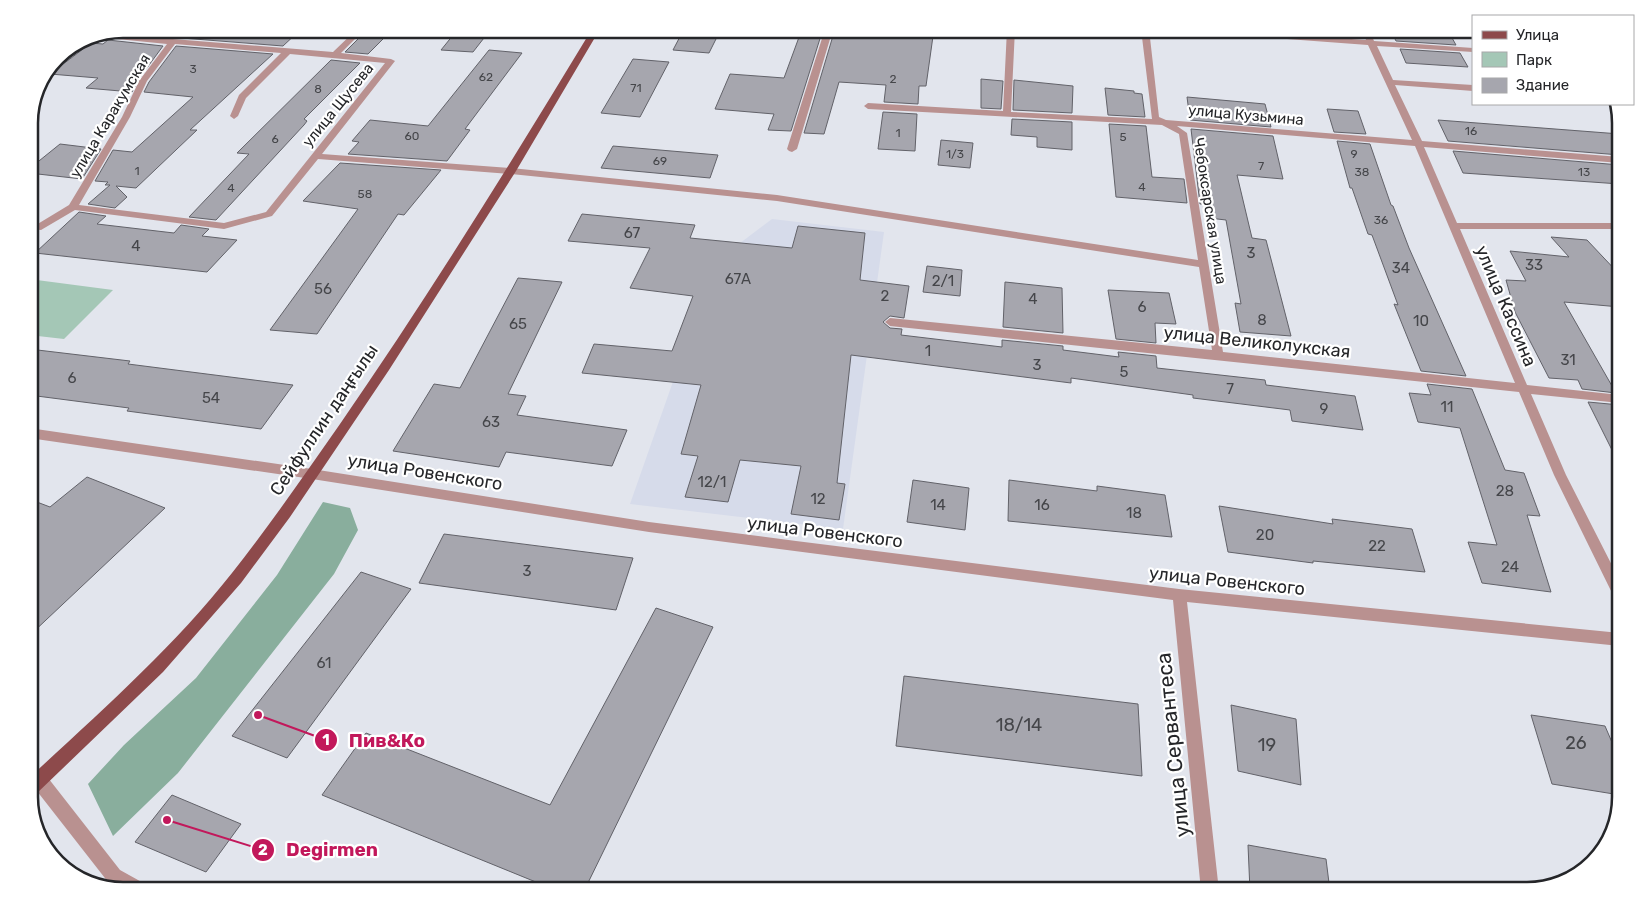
<svg xmlns="http://www.w3.org/2000/svg" width="1649" height="920" viewBox="0 0 1649 920" font-family="Rubik,sans-serif">
<rect width="100%" height="100%" fill="#e2e5ed"/>
<path fill="#d6dbea" d="M772 219 884 232 843 529 630 504 715 262Z"/>
<path fill="#a4c7b6" d="M29 279 113 290 64 339 29 335Z"/>
<path fill="#89ae9d" d="M323 502 350 508 358 530 334 574 178 773 113 836 88 784 124 745 196 678 277 575Z"/>
<path fill="#a6a6ae" stroke="#626269" d="M123 29H265L299 31 283 46 118 33Z
M458 29H491L473 52 441 50Z
M684 29H721L709 53 673 50Z
M802 29H823L791 131 768 130 774 114 715 109 730 74 784 78Z
M835 29H934L926 86H919L918 104 884 102 886 85 839 82 824 134 804 133Z
M1390 29H1447L1456 45 1396 41Z
M364 33 387 35 368 54 345 52Z
M108 40 163 46 138 80 132 92 86 88 98 78 50 74 91 43 103 44Z
M176 46 273 54 190 130H197L136 188 116 186 127 197 115 208 88 204 110 185H105L108 182 95 181 113 150 132 152 193 97 144 92 149 82Z
M1400 49 1460 53 1468 67 1406 63Z
M489 50 522 53 465 129 470 130 447 161 348 154 359 142 352 141 370 120 428 126Z
M633 59 669 62 640 117 601 113Z
M331 60 360 63 304 119 307 121 304 125 216 220 189 217 249 154 237 153Z
M981 79 1003 81 1001 109 981 108Z
M1014 80 1073 86 1072 113 1013 110Z
M1105 88 1134 91V93L1142 94 1145 117 1108 115Z
M1187 97 1265 104 1271 127 1190 120Z
M1327 109 1358 111 1366 134 1334 132Z
M883 112 917 114 915 151 878 149Z
M1012 119 1072 122V150L1037 147V137L1011 135Z
M1438 120 1620 134V155L1448 141Z
M1109 124 1146 126 1152 177 1184 179 1187 203 1116 197Z
M1191 129 1273 136 1283 179 1237 175 1252 238 1266 240 1291 336 1240 332 1235 303 1241 304 1226 220 1209 218 1207 204H1200Z
M941 140 973 143 970 168 938 165Z
M1337 141 1370 144 1391 205 1393 206 1409 248 1466 376 1421 371 1394 304 1398 305 1372 235 1368 234 1352 188H1350Z
M60 144 101 149 82 179 29 173V169Z
M613 146 718 155 710 178 601 168Z
M1453 151 1620 165V184L1463 173Z
M340 163 441 170 404 215 398 214 317 334 270 330 358 209 303 201Z
M79 212 106 216 97 224 174 233 181 225 209 229 202 236 237 240 207 272 35 253Z
M582 214 695 225 690 238 792 248 798 226 865 233 860 280 909 286 904 318 890 316 883 322 890 328 902 329 901 335 1002 347V340L1063 346V350L1119 357 1118 352 1156 356 1157 368 1265 380 1266 385 1355 396 1363 430 1292 421 1290 410 1193 398V395L1071 378V383L851 355 837 483 845 484 839 520 791 514 801 466 740 460 728 502 685 497 698 456 681 454 701 385 582 373 594 344 672 351 693 296 630 288 650 248 568 241Z
M1551 237 1587 240 1620 275V307L1564 302 1616 393 1582 389 1578 380 1549 378 1515 312 1506 280 1526 281 1510 251 1569 257Z
M927 266 962 270 960 296 923 292Z
M518 278 562 282 508 394 526 396 517 415 627 430 612 466 506 452 499 467 393 451 434 384 460 388Z
M1005 282 1062 288 1063 333 1003 327Z
M1108 290 1169 293 1176 324 1155 323 1156 343 1116 339Z
M29 349 130 361 128 364 293 385 261 429 127 411 129 408 29 395Z
M1427 384 1472 389 1505 470 1524 473 1540 516 1527 515 1551 592 1482 583 1468 542 1497 545 1460 428 1418 422 1409 393 1431 395Z
M1588 402 1620 405V466Z
M87 477 165 508 29 636V499L50 507Z
M913 480 969 488 965 530 907 522Z
M1009 480 1097 491V486L1165 495 1172 537 1008 521Z
M1219 506 1333 524 1332 519 1412 529 1425 572 1313 561V563L1228 552Z
M444 534 633 558 616 610 419 583Z
M361 572 411 589 287 758 232 736Z
M656 608 713 627 584 891H558L322 795 366 733 550 805Z
M904 676 1138 704 1142 776 896 746Z
M1231 705 1296 719 1301 785 1238 771Z
M1531 715 1605 726 1620 761V795L1552 784Z
M172 795 241 824 206 872 135 842Z
M1248 845 1326 859 1330 891H1250Z"/>
<g fill="none" stroke-linecap="round" stroke-linejoin="round">
<path fill="#b99190" fill-rule="evenodd" d="M357 29H365L341 53 391 59 395 61 322 154 511 168 777 195 1198 260 1179 134 1162 125 868 109 864 106 868 103 1003 111 1007 29H1015L1011 112 1152 119 1141 29H1149L1159 117 1166 120 1412 140 1368 45 1177 31 1173 29H1206L1366 40 1361 29H1369L1374 41 1473 48V52L1377 46 1393 80 1473 85V91L1395 85 1422 141 1620 157V163L1424 147 1457 223H1620V229H1460L1527 385 1620 395V403L1531 394 1566 475 1620 581V601L1615 599 1554 475 1519 392 890 326 885 322 890 318 1212 350 1199 267 777 201 511 174 318 159 272 216 224 229 75 210 41 230 29 229V223L36 225 69 205 122 117 139 81 167 44 87 36 99 33 333 52ZM175 44 281 53 239 95 230 116 234 119 238 116 246 98 290 54 385 63 266 212 224 223 79 205 130 117 147 81ZM1177 126 1415 146 1515 383 1223 352 1187 133Z
M825 29H833L797 149 792 152 789 151 787 149Z
M29 428 312 469 649 522 796 541 1179 589 1620 633V646L1187 602 1219 891H1201L1173 600 649 532 312 479 29 438Z
M39 772 45 774 120 870 147 885 150 891H124L108 882 33 786 31 780 33 774Z"/>
<path fill="#8d4a4b" fill-rule="evenodd" d="M592 29H600L516 171 389 370 290 517 241 583 163 672 35 795 29 797V778C99 713 172 649 232 573 270 525 305 474 340 424 429 295 511 163 592 29Z"/>
</g>
<g text-anchor="middle" stroke-width="4.5" stroke-linejoin="round" paint-order="stroke">
<g font-size="12" fill="#45464a">
<text x="193" y="73">3</text>
<text x="486" y="81">62</text>
<text x="893" y="83">2</text>
<text x="636" y="92">71</text>
<text x="318" y="93">8</text>
<text x="1471" y="135">16</text>
<text x="898" y="137">1</text>
<text x="412" y="140">60</text>
<text x="1123" y="141">5</text>
<text x="275" y="143">6</text>
<text x="955" y="158">1/3</text>
<text x="1354" y="158">9</text>
<text x="660" y="165">69</text>
<text x="1261" y="170">7</text>
<text x="137" y="175">1</text>
<text x="1362" y="176">38</text>
<text x="1584" y="176">13</text>
<text x="1142" y="191">4</text>
<text x="231" y="192">4</text>
<text x="365" y="198">58</text>
<text x="1381" y="224">36</text>
</g>
<g font-size="15" fill="#252629" stroke="#fff">
<text transform="translate(338 105) rotate(-51)" y="5">улица Щусева</text>
<text transform="translate(1246 115) rotate(5)" y="5">улица Кузьмина</text>
<text transform="translate(110 116) rotate(-59)" y="5">улица Каракумская</text>
<text transform="translate(1210 211) rotate(81)" y="5">Чебоксарская улица</text>
</g>
<g font-size="15" fill="#45464a">
<text x="632" y="238">67</text>
<text x="136" y="251">4</text>
<text x="1251" y="258">3</text>
<text x="1534" y="270">33</text>
<text x="1401" y="273">34</text>
<text x="738" y="284">67А</text>
<text x="943" y="286">2/1</text>
<text x="323" y="294">56</text>
<text x="885" y="301">2</text>
<text x="1033" y="304">4</text>
<text x="1142" y="312">6</text>
<text x="1262" y="325">8</text>
<text x="1421" y="326">10</text>
<text x="518" y="329">65</text>
<text x="928" y="356">1</text>
<text x="1568" y="365">31</text>
<text x="1037" y="370">3</text>
<text x="1124" y="377">5</text>
<text x="72" y="383">6</text>
<text x="1230" y="394">7</text>
<text x="211" y="403">54</text>
<text x="1447" y="412">11</text>
<text x="1324" y="414">9</text>
<text x="491" y="427">63</text>
<text x="712" y="487">12/1</text>
<text x="1505" y="496">28</text>
<text x="818" y="504">12</text>
<text x="938" y="510">14</text>
<text x="1042" y="510">16</text>
<text x="1134" y="518">18</text>
<text x="1265" y="540">20</text>
<text x="1377" y="551">22</text>
<text x="1510" y="572">24</text>
<text x="527" y="576">3</text>
<text x="324" y="668">61</text>
</g>
<g font-size="18" fill="#252629" stroke="#fff">
<text transform="translate(1506 306) rotate(67)" y="6">улица Кассина</text>
<text transform="translate(1257 342) rotate(6)" y="6">улица Великолукская</text>
<text transform="translate(324 420) rotate(-56)" y="6">Сейфуллин даңғылы</text>
<text transform="translate(425 472) rotate(9)" y="6">улица Ровенского</text>
<text transform="translate(825 532) rotate(7)" y="6">улица Ровенского</text>
<text transform="translate(1227 581) rotate(6)" y="6">улица Ровенского</text>
</g>
<g font-size="18" fill="#45464a">
<text x="1019" y="731">18/14</text>
<text x="1576" y="749">26</text>
<text x="1267" y="751">19</text>
</g>
<g font-size="21" fill="#252629" stroke="#fff">
<text transform="translate(1173 745) rotate(-96)" y="7">улица Сервантеса</text>
</g>
</g>
<path d="M0 0H1649V920H0ZM123 38H1527A85 85 0 0 1 1612 123V797A85 85 0 0 1 1527 882H123A85 85 0 0 1 38 797V123A85 85 0 0 1 123 38Z" fill="#fff" fill-rule="evenodd"/>
<path fill="none" stroke="#252629" stroke-width="2.5" d="M123 38H1527A85 85 0 0 1 1612 123V797A85 85 0 0 1 1527 882H123A85 85 0 0 1 38 797V123A85 85 0 0 1 123 38Z"/>
<path fill="none" stroke="#c2185b" stroke-width="2" d="M258 715L326 740M167 820L263 850"/>
<g fill="#c2185b" stroke="#fff" stroke-width="2">
<circle cx="258" cy="715" r="5"/>
<circle cx="167" cy="820" r="5"/>
<circle cx="326" cy="740" r="12"/>
<circle cx="263" cy="850" r="12"/>
</g>
<g font-size="15" text-anchor="middle" font-weight="bold" fill="#fff">
<text x="326" y="745">1</text>
<text x="263" y="855">2</text>
</g>
<g font-size="19" text-anchor="middle" font-weight="bold" fill="#c2185b" stroke="#fff" stroke-width="4.5" stroke-linejoin="round" paint-order="stroke">
<text x="387" y="747">Пив&amp;Ко</text>
<text x="332" y="856">Degirmen</text>
</g>
<rect x="1472" y="15" width="162" height="90" fill="#ffffff" stroke="#a8a8a9"/>
<rect x="1482" y="31" width="25" height="8" fill="#8d4a4b" stroke="#a8a8a9"/>
<text x="1516" y="40" font-size="15" fill="#252629">Улица</text>
<rect x="1482" y="52" width="25" height="15" fill="#a4c7b6" stroke="#a8a8a9"/>
<text x="1516" y="65" font-size="15" fill="#252629">Парк</text>
<rect x="1482" y="78" width="25" height="15" fill="#a6a6ae" stroke="#a8a8a9"/>
<text x="1516" y="90" font-size="15" fill="#252629">Здание</text>
</svg>
